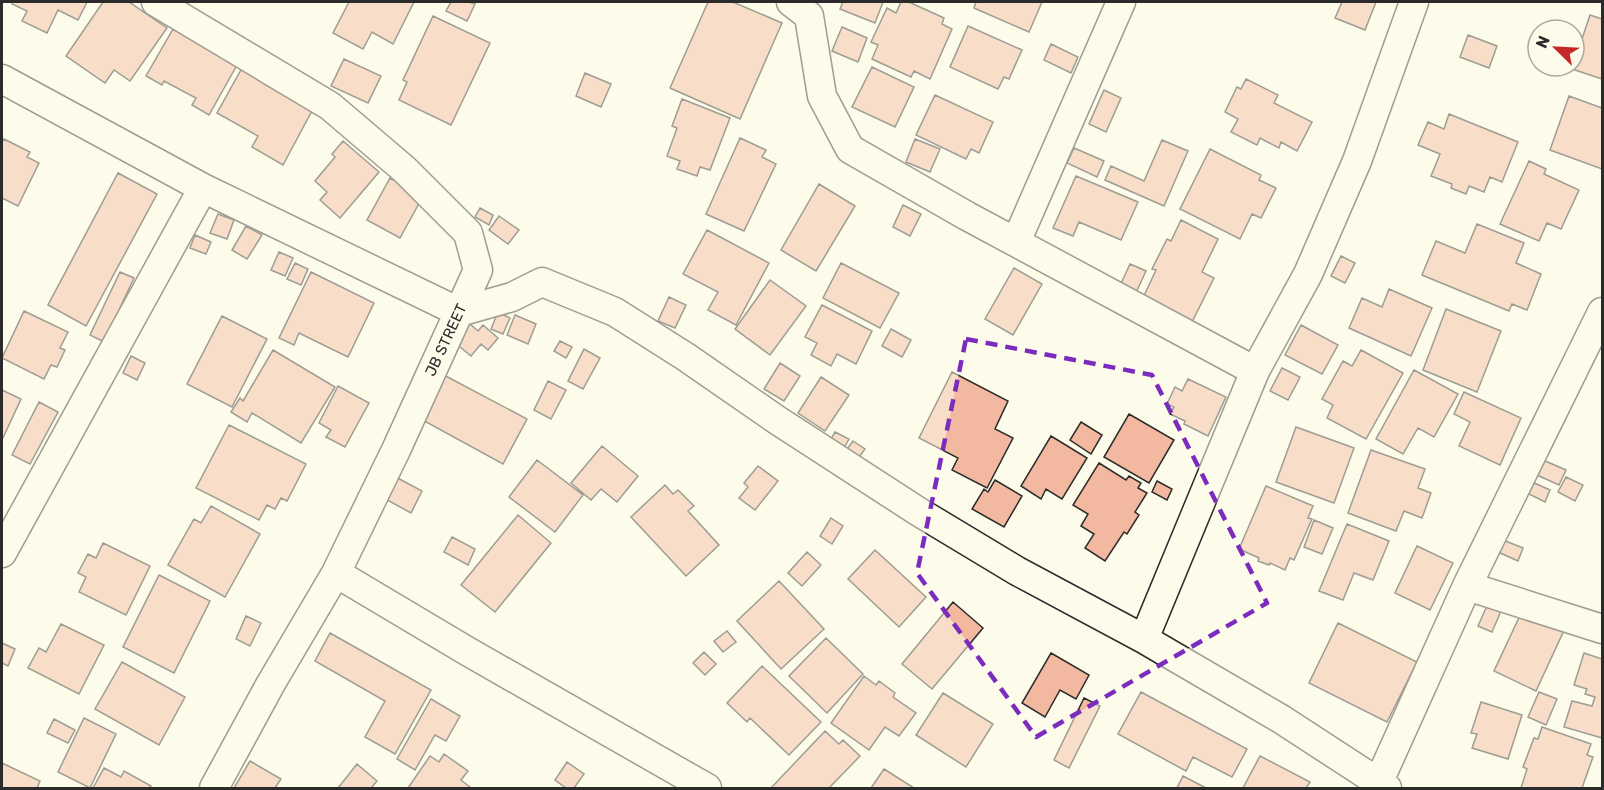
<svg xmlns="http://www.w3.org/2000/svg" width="1604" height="790" viewBox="0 0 1604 790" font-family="Rubik,sans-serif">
<rect width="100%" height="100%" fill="#fdfbea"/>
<path fill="#f2b8a0" stroke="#2b2b2b" stroke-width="1.5" d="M13 2H87L78 20 58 10 47 33 22 21 27 11 12 4Z
M103 2H129L167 28 130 81 114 70 105 83 66 56Z
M349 2H414L393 44 372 32 363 49 333 33Z
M451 2H469L475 4 467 21 446 11Z
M708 2H733L782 23 740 119 670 88Z
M843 2H883L875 23 840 9Z
M901 2H909L944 18 942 24 952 29 930 79 914 71 911 77 872 59 878 45 871 42 887 8 896 13Z
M976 2H1042L1029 32 974 8Z
M1342 2H1376L1365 30 1335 18Z
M1590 15 1602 19V79L1572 69Z
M433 16 490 43 451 125 399 100 407 82 403 80Z
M968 26 1022 50 1009 79 1004 77 998 89 950 67Z
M842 27 867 38 858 62 832 51Z
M173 29 237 65 209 115 192 105 196 98 164 81 162 85 146 76Z
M1468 35 1497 46 1489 68 1460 57Z
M1051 44 1078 57 1071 73 1044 60Z
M344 59 381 76 368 103 331 86Z
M872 67 914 87 895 127 852 107Z
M242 68 314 107 283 165 252 147 258 136 217 113Z
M585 73 611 84 601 107 576 96Z
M1246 79 1278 95 1274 103 1312 122 1297 151 1281 142 1279 148 1260 138 1257 145 1231 132 1238 119 1225 112 1237 87 1241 89Z
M1104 90 1121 98 1106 132 1089 124Z
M935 95 993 122 979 153 971 149 966 159 916 135Z
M1569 96 1602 108V169L1550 150Z
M682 99 730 118 710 170 700 167 697 176 677 169 680 161 667 156 677 128 672 126Z
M1449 114 1518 142 1502 182 1490 177 1484 192 1469 186 1466 194 1451 188 1452 184 1431 176 1440 154 1418 145 1428 122 1444 129Z
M740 138 766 150 762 157 776 164 744 231 706 214Z
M4 139 30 152 27 157 39 163 18 206 2 198V142Z
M915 139 940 149 930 172 906 162Z
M1162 140 1188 151 1164 206 1105 180 1111 166 1144 181Z
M343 141 379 172 340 218 320 200 327 192 315 181 335 157 332 154Z
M1074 148 1104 161 1097 177 1067 163Z
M1210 149 1261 175 1259 180 1276 188 1261 218 1252 214 1240 239 1180 209Z
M1529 161 1546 169 1544 174 1579 190 1561 229 1547 223 1539 241 1500 224Z
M118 173 157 194 86 326 48 305Z
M1076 176 1138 202 1121 240 1079 222 1073 236 1053 228Z
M390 178 423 196 400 238 367 220Z
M819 184 855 206 816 271 781 250Z
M903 205 921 214 910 236 893 227Z
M480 208 493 215 489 225 475 217Z
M218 214 234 220 227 239 210 233Z
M499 216 519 230 508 244 489 230Z
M1181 220 1218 239 1202 272 1214 278 1192 322 1143 298 1156 270 1152 269 1167 239 1171 241Z
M1477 224 1524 243 1516 263 1541 274 1527 310 1512 304 1509 311 1422 275 1436 241 1465 253Z
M246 226 262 235 247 259 232 250Z
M707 230 769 263 736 325 708 310 718 292 683 274Z
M195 235 211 242 206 254 190 248Z
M279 252 293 258 285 276 271 270Z
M1341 256 1355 263 1345 283 1331 276Z
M295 263 308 269 301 285 287 279Z
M841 263 899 293 880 328 823 298Z
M1130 264 1146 271 1134 297 1118 290Z
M1014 268 1042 284 1013 335 985 319Z
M120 272 134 278 104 342 90 335Z
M311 272 374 303 348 357 299 333 294 345 279 338Z
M770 280 806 306 770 355 735 329Z
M1389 289 1432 308 1411 356 1349 328 1362 298 1382 307Z
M669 297 686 305 675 328 658 321Z
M822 305 872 331 856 364 837 354 831 366 811 355 817 343 805 337Z
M1446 309 1501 331 1477 392 1423 370Z
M24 311 68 332 60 348 65 350 57 367 51 365 44 379 2 358Z
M498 312 510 318 503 334 491 329Z
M515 315 536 324 528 344 507 335Z
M222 316 267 339 232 407 187 384Z
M470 324 478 331 483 325 498 338 488 350 481 344 471 356 454 342Z
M1301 325 1338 345 1322 374 1285 355Z
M891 329 911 340 902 357 882 346Z
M560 341 572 347 566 358 554 351Z
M584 349 600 358 583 389 568 381Z
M273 350 335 387 301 443 252 413 247 422 231 412 240 398 243 401Z
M1361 350 1403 373 1366 439 1327 418 1333 405 1322 399 1343 361 1352 366Z
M131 356 145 363 137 380 123 373Z
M780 363 800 376 784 401 764 389Z
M1282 368 1300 377 1288 400 1270 391Z
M1414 370 1458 394 1434 437 1418 428 1403 454 1376 439Z
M952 372 1008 401 995 429 1013 438 987 488 952 470 958 458 919 438Z
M440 373 527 419 503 464 417 417Z
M821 377 849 395 825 431 798 413Z
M1188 379 1226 397 1208 436 1184 424 1185 421 1170 414 1174 407 1167 404 1175 387 1182 391Z
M548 381 566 390 551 419 534 410Z
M338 386 369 403 345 447 326 437 331 430 319 423Z
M2 390 21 399 2 440Z
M1464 392 1521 418 1500 465 1459 446 1470 422 1454 414Z
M39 402 58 412 30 464 12 455Z
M1129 414 1174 440 1149 483 1104 457Z
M1081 422 1102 435 1091 454 1070 440Z
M229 425 306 464 287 501 281 498 275 509 267 505 259 520 196 488Z
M1296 427 1354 448 1334 503 1276 482Z
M835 432 849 439 840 455 826 448Z
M1051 436 1087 458 1062 499 1046 489 1041 499 1021 486Z
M853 441 865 449 854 464 842 456Z
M602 446 638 476 617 502 601 489 591 500 571 483Z
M1371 450 1425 469 1418 488 1431 493 1422 518 1404 511 1396 531 1348 513Z
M537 460 583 495 555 532 509 497Z
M1543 460 1566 470 1559 485 1537 475Z
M1099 463 1126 480 1129 476 1141 483 1138 488 1147 493 1135 512 1139 515 1127 534 1124 532 1105 561 1085 548 1094 534 1081 526 1088 514 1073 505Z
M758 466 778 481 755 510 739 498 748 487 744 483Z
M392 475 422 491 411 513 380 496Z
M1566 477 1583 485 1575 501 1558 492Z
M995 480 1022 496 1004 527 972 509 984 489 988 492Z
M1157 481 1172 489 1167 500 1152 492Z
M1532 482 1550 490 1545 502 1527 493Z
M665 485 673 494 678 490 694 506 688 511 719 545 686 576 631 517Z
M1266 486 1313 506 1308 518 1312 519 1294 560 1290 558 1285 570 1270 563 1269 565 1258 561 1259 558 1239 549Z
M211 506 260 534 225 597 168 565 194 519 201 523Z
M518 515 551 543 495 612 461 585Z
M831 518 843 526 832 544 820 536Z
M1314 520 1333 528 1322 554 1304 547Z
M1347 524 1389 541 1373 580 1354 573 1343 600 1319 591Z
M452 537 475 549 468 565 444 552Z
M1503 540 1523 548 1518 561 1498 552Z
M103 543 150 566 126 615 79 592 86 577 78 573 88 554 96 558Z
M1417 546 1453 563 1430 610 1395 593Z
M875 550 926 597 899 627 848 579Z
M807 552 821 565 802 586 788 573Z
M159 575 210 601 174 673 123 647Z
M779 581 824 629 781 669 737 621Z
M1491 597 1504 604 1492 632 1478 626Z
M953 602 983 628 932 689 902 664Z
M1524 607 1566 626 1536 691 1494 671Z
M246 616 261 623 250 646 236 639Z
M1338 623 1417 662 1387 722 1309 683Z
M61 624 104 645 79 694 28 668 39 648 46 652Z
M727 631 736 642 723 652 714 641Z
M330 633 431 690 395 754 365 737 385 701 315 661Z
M826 638 863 674 827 713 789 676Z
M2 643 15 649 8 666 2 663Z
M704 652 716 664 705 675 693 663Z
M1051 653 1089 675 1076 699 1060 690 1045 717 1022 703Z
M1584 653 1602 659V738L1564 727 1572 701 1592 706 1595 697 1585 694 1587 689 1574 685Z
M122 662 185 697 159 745 95 709Z
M762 666 821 722 789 755 750 718 747 722 727 703Z
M864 676 876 685 879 681 895 693 893 697 916 713 899 736 885 727 869 750 831 723Z
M1141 692 1247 749 1232 777 1193 757 1186 771 1118 734Z
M1539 692 1557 699 1546 725 1528 717Z
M943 693 993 724 966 767 916 735Z
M1084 698 1100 706 1069 768 1054 760Z
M431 699 460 716 446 741 435 735 415 770 397 759Z
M1481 702 1522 715 1508 759 1472 748 1477 734 1471 733Z
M84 718 116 734 90 788 58 772Z
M54 719 75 730 68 743 47 733Z
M1542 727 1591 744 1587 755 1593 757 1582 788H1521L1527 769 1523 767 1534 738 1538 739Z
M825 731 839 744 843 740 860 756 829 788H771Z
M444 754 468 771 461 780 471 788H408L430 756 439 762Z
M1260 756 1310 782 1306 788H1243Z
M250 761 281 779 275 788H234Z
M567 762 584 774 574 788H566L555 780Z
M2 763 40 781 37 788H2Z
M357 764 377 781 371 788H338Z
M104 768 121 777 124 771 151 786 149 788H93Z
M884 769 914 788H871Z
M1183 776 1206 788H1177Z"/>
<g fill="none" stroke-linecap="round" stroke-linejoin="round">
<defs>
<path id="minor" d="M156 2 330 106 404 169 468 233 478 270 396 450 336 573 270 685 214 788
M791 2 809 16 822 96 850 149 967 216 1255 371
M2 79 203 188 459 312 512 297 542 282 615 312 686 357 777 420 919 512 1017 571 1144 639 1281 719 1387 788
M1016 242 1121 2
M2 553 203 188
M336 573 467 651 707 788
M1467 586 1602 629
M1144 639 1255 371 1308 274 1357 161 1414 2
M1376 788 1467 586 1602 312"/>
</defs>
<use href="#minor" stroke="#2b2b2b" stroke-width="31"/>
<use href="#minor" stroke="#fdfbea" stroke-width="28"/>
</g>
<path d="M0 0H1604V790H0ZM966 339 1152 375 1267 603 1036 737 917 573Z" fill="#fdfbea" fill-opacity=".55" fill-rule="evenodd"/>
<path fill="none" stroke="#7b2cbf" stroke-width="4.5" stroke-dasharray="12 8" stroke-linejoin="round" d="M966 339 1152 375 1267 603 1036 737 917 573Z"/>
<g text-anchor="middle" stroke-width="4.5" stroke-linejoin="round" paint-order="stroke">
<g font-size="15" fill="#2b2b2b" stroke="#fdfbea">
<text transform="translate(446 340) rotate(-65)" y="5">JB STREET</text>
</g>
</g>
<rect width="1604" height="790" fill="none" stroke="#2b2b2b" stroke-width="6"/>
<g transform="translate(1556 48) rotate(294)"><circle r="28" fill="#fdfbea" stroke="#a9a89e" stroke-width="1.5"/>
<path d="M0-4.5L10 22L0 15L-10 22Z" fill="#c62828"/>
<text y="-9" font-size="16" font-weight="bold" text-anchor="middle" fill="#2b2b2b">N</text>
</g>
</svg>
